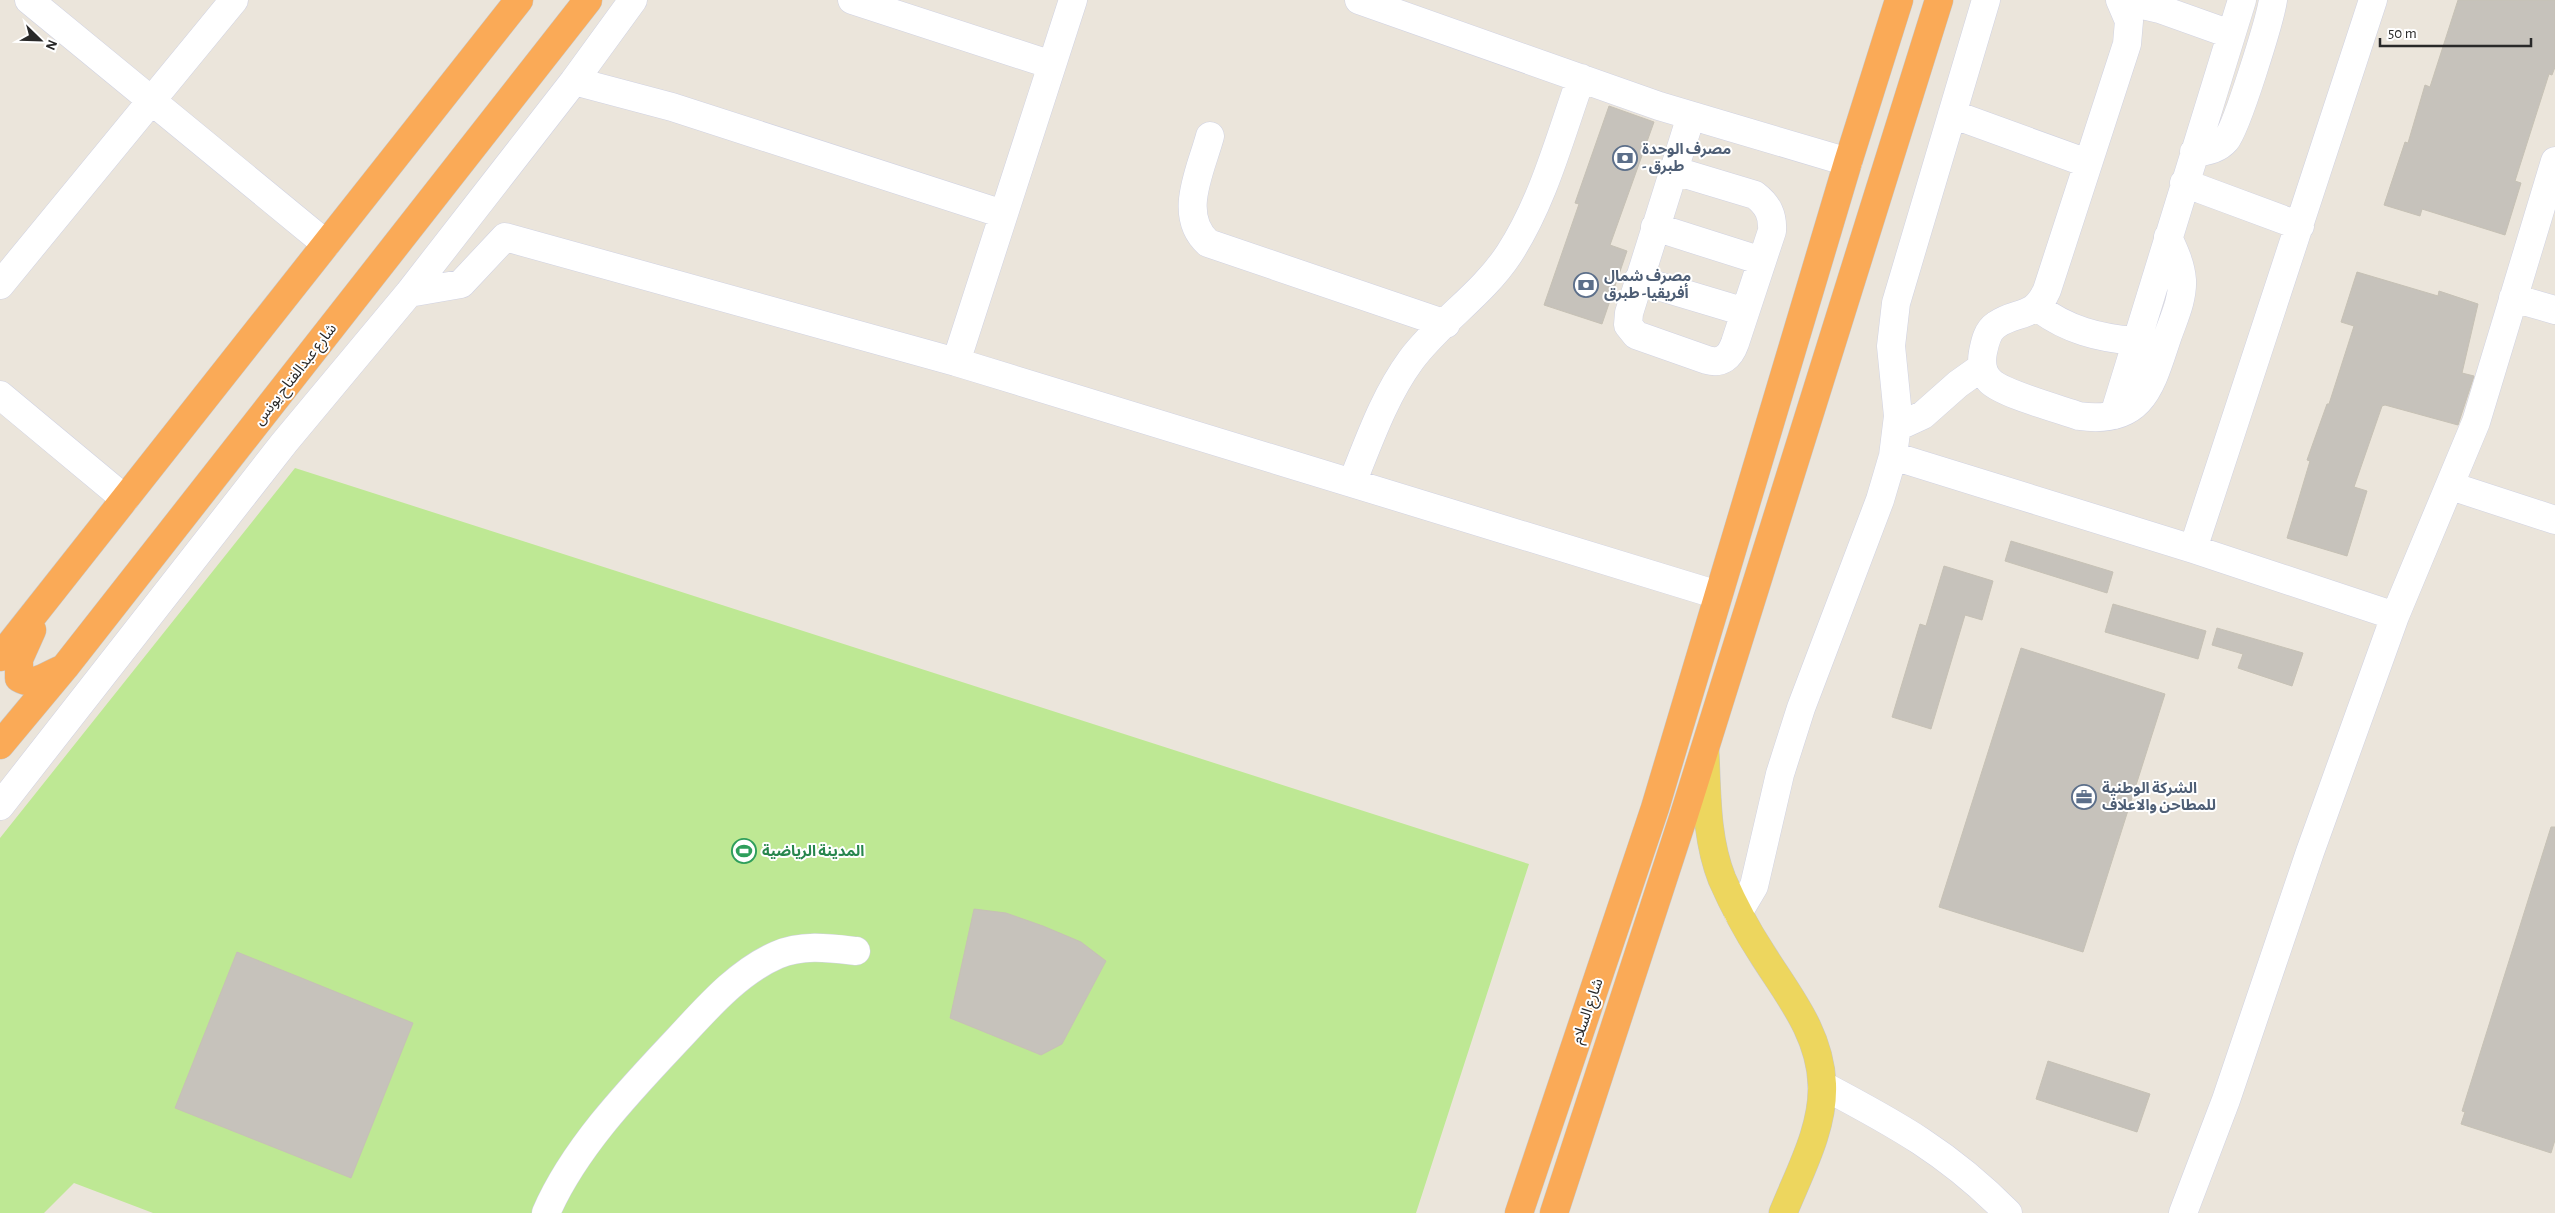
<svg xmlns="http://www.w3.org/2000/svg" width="2555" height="1213" viewBox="0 0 2555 1213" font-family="'Alegreya Sans','Noto Sans Arabic',sans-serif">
<rect width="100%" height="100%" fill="#ebe5db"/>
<path fill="#bee894" d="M295 468 1529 864 1416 1213H153L74 1183 44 1213H0V838Z"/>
<path fill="#c6c2bb" stroke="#c6c1b5" d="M2458 0H2555V67L2552 75 2549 74 2515 181 2521 183 2505 235 2422 209 2420 216 2384 205 2405 142 2408 143 2425 85 2430 87Z
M1609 106 1654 122 1610 245 1627 251 1602 324 1544 305 1579 204 1575 203Z
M2357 272 2438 296 2439 291 2478 304 2462 373 2474 376 2458 425 2385 405 2382 406 2354 487 2367 491 2347 556 2287 538 2310 461 2307 460 2327 404H2329L2354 326 2341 322Z
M2011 541 2113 572 2107 593 2005 561Z
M1944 566 1993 581 1982 620 1965 615 1931 729 1892 717 1920 624 1926 626Z
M2113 604 2206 631 2198 659 2105 632Z
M2217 628 2303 653 2292 686 2238 668 2243 654 2212 645Z
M2021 648 2165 694 2083 952 1939 907Z
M2551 827H2555V1140L2551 1153 2461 1124 2465 1112 2462 1111Z
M974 909 1006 913 1043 926 1081 942 1106 961 1062 1044 1041 1055 950 1018Z
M237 952 413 1023 351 1178 175 1108Z
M2048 1061 2150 1094 2137 1132 2036 1099Z"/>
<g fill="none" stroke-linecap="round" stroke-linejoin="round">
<defs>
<path id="minor" d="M29 0 326 244
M852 0 1052 65
M1359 0 1659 106 1848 162
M2120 0 2129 21 2127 44 2047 290C2034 320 2017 310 1996 325 1987 331 1985 342 1983 352 1981 362 1982 373 1990 381 2003 394 2059 409 2079 416 2144 425 2151 385 2168 335 2174 318 2183 299 2182 280 2181 265 2174 250 2168 237
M2121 0 2160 9 2230 34
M574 81 672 107 1003 214
M1952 114 2087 163
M1210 136C1201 170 1177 215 1208 243L1446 324
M2194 152C2206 152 2218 149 2226 140 2237 127 2270 20 2273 0
M1672 170 1755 195C1768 205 1773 215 1772 231L1735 343C1730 357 1722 364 1707 360L1636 335 1628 325 1629 313 1691 116
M2184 183 2300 226
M1655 227 1762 261
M1638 280 1745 312
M0 285 234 0
M409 293 574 81 633 0
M2513 298 2555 310
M2037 307C2067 330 2099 338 2135 341
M956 362 1073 0
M0 395 125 499
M2114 415 2242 0
M1897 427 1923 415 1958 384 1982 367
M1893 456 2193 549 2395 616
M1352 483C1369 441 1384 397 1411 360 1440 321 1482 295 1509 254 1543 202 1560 137 1581 78
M2451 486 2555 520
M2193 549 2373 0
M0 806 284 443 409 293 461 284 505 237 956 362 1718 595
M1738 913 1754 886 1780 774 1801 708 1880 500 1893 456 1898 416 1891 346 1896 303 1986 0
M1822 1085C1896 1124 1949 1153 2008 1213
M546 1213C574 1148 631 1089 679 1038 708 1007 738 972 777 955 802 944 830 948 856 951
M2183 1213 2226 1100 2310 852 2395 616 2476 422 2555 161"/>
<path id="major" d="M1705 752C1707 794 1706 839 1722 879 1733 904 1746 929 1761 952 1787 994 1820 1032 1822 1084 1824 1128 1799 1173 1783 1213"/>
<path id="highway" d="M32 630 19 659V678C34 687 47 675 62 669
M0 657 519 0
M0 745 65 667 588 0
M1519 1213 1655 808 1848 162 1899 0
M1554 1213 1684 815 1939 0"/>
</defs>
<use href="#minor" stroke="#d0d2e2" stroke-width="29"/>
<use href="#major" stroke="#c7c7c7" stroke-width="29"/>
<use href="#highway" stroke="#c7c7c7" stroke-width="29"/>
<use href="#minor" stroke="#fff" stroke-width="28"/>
<use href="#major" stroke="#edd65e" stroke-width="28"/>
<use href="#highway" stroke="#faaa57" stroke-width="28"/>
</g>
<defs>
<symbol id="bank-ring" viewBox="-11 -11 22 22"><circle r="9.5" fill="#fff" stroke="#5c6f8a" stroke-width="1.5"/><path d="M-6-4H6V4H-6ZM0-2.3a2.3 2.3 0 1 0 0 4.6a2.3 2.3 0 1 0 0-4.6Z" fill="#5c6f8a"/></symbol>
<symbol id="office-ring" viewBox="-11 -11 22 22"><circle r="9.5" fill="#fff" stroke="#5c6f8a" stroke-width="1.5"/><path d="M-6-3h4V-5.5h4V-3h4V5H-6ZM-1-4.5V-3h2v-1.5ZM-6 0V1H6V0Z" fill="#5c6f8a"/></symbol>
<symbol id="stadium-ring" viewBox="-11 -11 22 22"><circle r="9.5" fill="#fff" stroke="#2e9e5b" stroke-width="1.5"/><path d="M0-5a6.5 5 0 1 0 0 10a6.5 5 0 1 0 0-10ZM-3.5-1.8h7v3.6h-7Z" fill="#2e9e5b"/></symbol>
</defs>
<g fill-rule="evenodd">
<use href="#bank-ring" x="1611" y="144" width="28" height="28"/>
<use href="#bank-ring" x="1572" y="271" width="28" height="28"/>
<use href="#office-ring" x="2070" y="783" width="28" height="28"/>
<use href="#stadium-ring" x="730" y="837" width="28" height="28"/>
</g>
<g text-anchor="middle" stroke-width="4" stroke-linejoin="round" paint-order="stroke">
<g font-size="15" font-weight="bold" fill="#4e5e75" stroke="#fff" text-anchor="start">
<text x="1642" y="154">مصرف الوحدة<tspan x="1642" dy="17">- طبرق</tspan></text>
<text x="1604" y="281">مصرف شمال<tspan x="1604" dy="17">أفريقيا- طبرق</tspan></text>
<text x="2102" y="793">الشركة الوطنية<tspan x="2102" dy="17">للمطاحن والاعلاف</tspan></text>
</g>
<g font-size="15" fill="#292929" stroke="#fff">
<text transform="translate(295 374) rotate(-52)" y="5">شارع عبدالفتاح يونس</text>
<text transform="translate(1587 1011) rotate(-71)" y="5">شارع السلام</text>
</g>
<g font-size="15" font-weight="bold" fill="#27864d" stroke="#fff" text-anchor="start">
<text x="762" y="856">المدينة الرياضية</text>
</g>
</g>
<g transform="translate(40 40) rotate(113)" stroke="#ffffff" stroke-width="4" paint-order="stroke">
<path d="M0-4L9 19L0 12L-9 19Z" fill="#292929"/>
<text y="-8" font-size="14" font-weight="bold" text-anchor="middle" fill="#292929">N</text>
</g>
<path d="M2380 38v8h151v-8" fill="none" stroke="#292929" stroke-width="2.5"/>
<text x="2388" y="38" font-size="15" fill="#292929" stroke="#ffffff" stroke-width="4" paint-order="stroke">50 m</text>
</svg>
